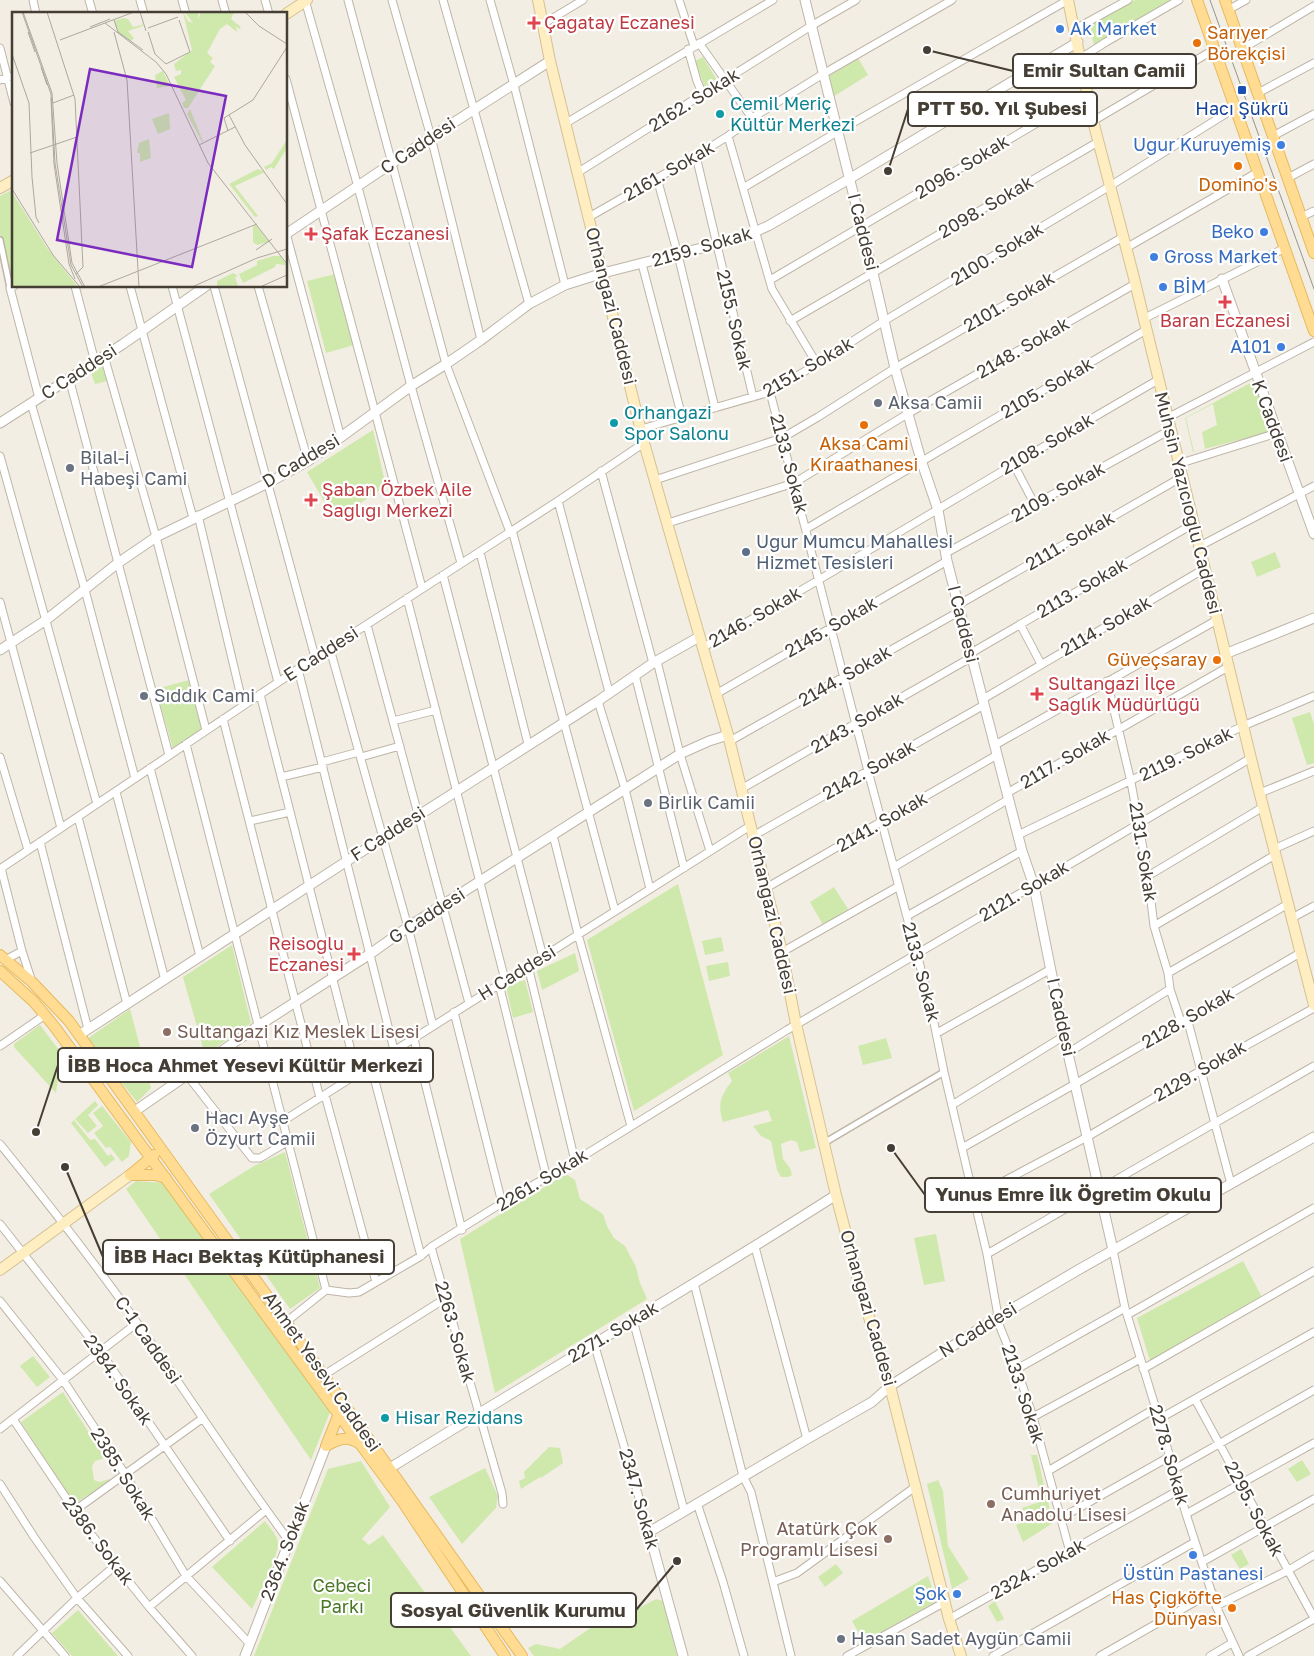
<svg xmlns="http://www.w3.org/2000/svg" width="1314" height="1656" viewBox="0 0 1314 1656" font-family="'Golos Text',sans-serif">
<rect width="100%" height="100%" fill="#f3eee4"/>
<path fill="#cfe8ac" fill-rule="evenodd" d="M1135 0H1173L1094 45 1089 25Z
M703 57 717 80 705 88 695 61Z
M858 58 868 75 833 97 829 76Z
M14 189V280H12L0 234V196Z
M335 274 354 345 326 353 307 281Z
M102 366 107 381 95 384 91 373Z
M1254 381 1273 431 1193 452 1185 418ZM1213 404 1217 425 1202 432 1205 449 1194 452 1186 418Z
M373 430 386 486 335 520 307 472Z
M1275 552 1281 567 1257 577 1251 562Z
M189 680 202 728 173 749 156 689Z
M1310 712 1314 724V763L1307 765 1292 718Z
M678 884 723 1055 634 1111 587 940Z
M834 887 848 909 823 925 810 902Z
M721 937 724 951 705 955 702 941Z
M232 945 251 1023 205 1055 183 977Z
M575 953 579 971 542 990 537 971Z
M728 962 730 976 709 981 706 966Z
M525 980 533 1012 513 1018 506 986Z
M130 1009 151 1088 137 1102 87 1039Z
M40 1025 71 1066 58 1078 56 1093 14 1047V1044Z
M789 1036 816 1148 800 1152 797 1142 791 1140 781 1144 783 1159 790 1168 792 1175 788 1177H781L777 1170 771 1141 761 1136 753 1126 772 1121 768 1110 723 1122C717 1104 721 1095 732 1081L728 1073Z
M886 1038 892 1058 863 1065 858 1046Z
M95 1101 98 1105 88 1115 97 1126 88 1133 75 1119Z
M102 1106 131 1142 129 1156 122 1162 110 1147 106 1148 94 1133 103 1126 93 1113Z
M74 1120 90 1140 95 1139 108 1156 111 1154 115 1159 105 1167 71 1123Z
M285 1152 320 1288 290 1309 209 1194 254 1166Z
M566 1174 575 1180 580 1199 603 1214 607 1226 614 1238 625 1246 636 1267 640 1283 647 1299 495 1393 460 1239Z
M136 1181 163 1183 330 1412 311 1460 126 1189Z
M936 1234 945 1281 924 1285 914 1238Z
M1243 1261 1262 1297 1150 1361 1137 1318Z
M33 1356 50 1377 37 1387 20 1366Z
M63 1392 105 1458 95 1461 92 1466 94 1480 99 1482 110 1479 111 1481 77 1502H73L21 1422Z
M549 1447 560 1448 563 1463 541 1478 540 1477 521 1489 519 1481 525 1478 524 1472Z
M1031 1455H1037L1053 1523 1023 1542 1016 1525 1026 1521 1022 1508 1042 1501Z
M1302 1460 1311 1474 1297 1482 1288 1469Z
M361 1461 390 1507 362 1539 369 1545 383 1535 471 1656H254L328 1469Z
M485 1468 498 1496 496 1508 462 1544 429 1497Z
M938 1480 943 1491 948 1546 969 1579 952 1589 927 1484Z
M265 1521C269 1527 277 1535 278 1542 280 1552 258 1597 252 1609L212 1567Z
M1241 1549 1249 1564 1240 1569 1231 1555Z
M836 1564 843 1573 825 1587 818 1577Z
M928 1576 937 1601 864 1642 852 1621Z
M656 1599 663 1601 677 1656H534L528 1648 536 1644 560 1649 615 1611 620 1618Z
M995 1601 1004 1619 997 1622 988 1606Z
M78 1610 118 1656H72L52 1633Z"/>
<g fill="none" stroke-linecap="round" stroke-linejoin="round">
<defs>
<path id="pedestrian" d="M0 240 10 288
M824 1143 944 1072"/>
<path id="minor" d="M33 0 36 14
M89 0 93 14
M140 0 144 14
M182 0 186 14
M222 0 226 14
M265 0 269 14
M305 0 358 187 411 386 461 563
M348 0 446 364 510 532
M392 0 431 137 481 340
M443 0 529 304
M490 0 514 85 565 285
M679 0 694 46
M1228 10 1246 0
M543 24 583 0
M1075 29 1128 0
M699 43 752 118
M0 48 14 103
M688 49 697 81 703 95
M1242 49 1314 6
M1081 58 1106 42 1179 0
M286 79 422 588
M0 80 14 76
M1258 93 1314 63
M1093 121 1215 49
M566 123 773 0
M728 136 772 289 817 364
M1273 136 1314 114
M696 156 753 397
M577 173 811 26 856 0
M657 178 678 255 715 408
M1288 178 1314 164
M743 188 837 132 1068 0
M589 217 696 156 728 136 752 118 823 74 952 0
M1301 217 1314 211
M286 233 341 438
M1126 248 1258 172
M642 264 682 417
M770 280 1088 93
M14 286 10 288 39 398
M75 286 95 362
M130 286 193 518
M172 286 278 682
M214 286 315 657
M258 286 308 461
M1143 319 1285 248
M790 321 1098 142
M104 356 156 537 206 730
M69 378 169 755
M770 392 868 771 930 1003 944 1072 987 1254 1000 1327 1017 1369 1033 1417 1070 1552
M31 403 85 590 135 778
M1167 418 1314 342
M641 429 770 392 817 364 884 321 1110 186 1235 108
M0 456 97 804
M1013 463 1035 505
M1178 464 1277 433
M601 471 653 663
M655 480 782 438 818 417 895 368 1123 237
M558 501 609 692
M198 515 243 705
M668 523 794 483 909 413 1135 284
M806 529 1146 330
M512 530 615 911
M1198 547 1314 486
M480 552 528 744
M946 553 1170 430
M443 575 543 957
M407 598 505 980
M0 602 61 828
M958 605 1182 477
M1020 624 1041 664
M367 625 469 1003
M702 648C855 560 1005 468 1158 380
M330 649 408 927 433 1026
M971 653 1193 524
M657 661 680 754 710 851
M298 669 394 1050
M635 675 684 868
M1107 681 1131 782 1148 876 1154 926 1168 973 1170 989 1181 1022
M260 694 357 1074
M716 694 947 561
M983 699 1204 569
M598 701 625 789 650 889
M223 719 320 1098
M393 721 436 710
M730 741 960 611
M186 744 326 1290
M995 745 1217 620
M0 757 28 850
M361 757 400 746
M322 762 359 752
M150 768 200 956
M281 777 323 767
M741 789 972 657
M116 792 165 980
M1007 793 1228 667
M1260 793 1314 771
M78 817 127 1004
M250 821 290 812
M553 835 578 934 631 1126
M1018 835 1243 726 1314 696
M753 836 984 705
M40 842 88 1029
M1274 849 1314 831
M894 867 1009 799
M1 868 22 951
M0 869 298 669 558 501 644 443
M1148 876 1263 807
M766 888 997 755
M907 916 1022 851
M1292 918 1314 906
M1154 926 1275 855
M782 952 899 886
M5 960 22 951 32 982
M528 966 575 1161
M1168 973 1288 904
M499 984 547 1179
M454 1012 502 1203
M1187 1018 1231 1184
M937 1033 1051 969
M414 1039 462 1230
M0 1046 45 1015
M1068 1053 1170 989
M371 1066 421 1256
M187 1075 252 1158H260L287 1142
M325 1095 376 1282
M952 1105 1064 1036
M283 1121 750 826
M0 1144C48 1203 94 1262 138 1324 189 1396 237 1471 289 1541
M962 1148 1075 1084 1300 953
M974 1197 1087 1137 1200 1071 1314 1008
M0 1224 100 1351 230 1541
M431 1247 502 1493 503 1504
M755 1247 807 1439
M1113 1250 1125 1308 1159 1419 1186 1514 1216 1606 1239 1656
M987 1254 1314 1066
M694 1283 743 1476 751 1492 791 1656
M0 1301 63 1380 125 1474 186 1576 250 1644
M1127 1315 1314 1208
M633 1320 684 1510
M286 1322 326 1290 349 1293 359 1292 421 1256 431 1247 502 1203 575 1161 787 1030 1251 758
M594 1343 649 1532
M1017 1369 1125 1308
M1143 1369 1314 1271
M324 1375 446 1298
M1195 1399 1314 1618
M1033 1417 1140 1359
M13 1419 87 1529 149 1607 192 1656
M1159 1419 1314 1332
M0 1429 137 1323
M1173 1470 1314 1390
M1048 1471 1156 1408
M0 1484 34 1537 77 1598 128 1656
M697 1503 723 1582 744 1656
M74 1511 203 1418
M1186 1514 1314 1443
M1061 1518 1169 1457
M1202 1562 1314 1499
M0 1581 65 1656
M773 1582 797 1573 915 1487
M1216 1606 1287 1571 1314 1555
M149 1607 266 1510
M949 1619 1179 1490
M17 1656 77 1598 115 1566
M847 1656 945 1602
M993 1656 1195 1542
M1100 1656 1212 1592
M1210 1656 1232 1643
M1248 1656 1314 1619"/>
<path id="tertiary" d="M805 0 873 273 895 368 921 460 938 510 947 561 1022 851 1034 886 1064 1036 1113 1250
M286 234 431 137 550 61
M1222 279 1314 534
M0 423 123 344 206 286
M0 650 46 620 118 563 156 537 268 483 308 461 411 386 446 364 481 340 529 304 565 285 603 273 741 238 768 226 849 179 1078 42
M1225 654 1314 618
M79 1035 347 861 598 701 653 663 699 637
M135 1111 258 1026 370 954 408 927 625 789 680 754 709 741 728 735
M390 1468C538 1376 689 1289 836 1195
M245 1656 326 1446
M683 1656 649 1532 807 1439 872 1402 890 1386 998 1317 1078 1270 1314 1137"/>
<path id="secondary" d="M538 0 550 61 644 443 728 735 782 952 796 1024 836 1195 861 1291 890 1386 949 1619 961 1656
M1068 0 1093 121 1133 274 1255 775 1314 1005
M286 14 307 0
M0 188 14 180
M0 1270 130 1175"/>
<path id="primary" d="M1197 0 1314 331
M1225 0 1314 253
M0 955 32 982 69 1021 286 1322 522 1656
M0 971 34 1002 54 1026 402 1501 505 1656
M130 1175 154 1155
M130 1175H155L166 1178
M326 1446 340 1411
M326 1446C338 1439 347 1435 360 1444"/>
</defs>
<use href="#pedestrian" stroke="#beb5a7" stroke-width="8"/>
<use href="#minor" stroke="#beb5a7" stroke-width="9"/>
<use href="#tertiary" stroke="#beb5a7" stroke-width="11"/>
<use href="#secondary" stroke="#d4c193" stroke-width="12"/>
<use href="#primary" stroke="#e6b95f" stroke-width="12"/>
<use href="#pedestrian" stroke="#fff" stroke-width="5"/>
<use href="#minor" stroke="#fff" stroke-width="7"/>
<use href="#tertiary" stroke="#fff" stroke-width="9"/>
<use href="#secondary" stroke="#ffeec2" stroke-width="10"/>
<use href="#primary" stroke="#ffdc91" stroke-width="10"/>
<path stroke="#949494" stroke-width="1" d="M1210 0 1314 289"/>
</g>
<g fill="#e0444e" stroke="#fff" stroke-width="2">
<path d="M531.5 15.5h5v5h5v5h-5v5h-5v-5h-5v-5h5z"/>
<path d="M308.5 226.5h5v5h5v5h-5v5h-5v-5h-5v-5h5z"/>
<path d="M1222.5 294.5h5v5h5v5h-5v5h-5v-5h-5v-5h5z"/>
<path d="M308.5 492.5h5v5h5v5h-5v5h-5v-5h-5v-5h5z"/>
<path d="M1034.5 686.5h5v5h5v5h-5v5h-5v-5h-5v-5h5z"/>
<path d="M351.5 946.5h5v5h5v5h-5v5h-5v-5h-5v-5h5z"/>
</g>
<g fill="#3f7fe0" stroke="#fff" stroke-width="2">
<circle cx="1060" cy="29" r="5"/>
<circle cx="1281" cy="145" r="5"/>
<circle cx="1264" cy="232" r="5"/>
<circle cx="1154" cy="257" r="5"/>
<circle cx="1163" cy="287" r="5"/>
<circle cx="1281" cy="347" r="5"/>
<circle cx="1193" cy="1555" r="5"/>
<circle cx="957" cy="1594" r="5"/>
</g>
<g fill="#e8710a" stroke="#fff" stroke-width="2">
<circle cx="1197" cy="43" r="5"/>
<circle cx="1238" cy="166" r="5"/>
<circle cx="864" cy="425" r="5"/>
<circle cx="1217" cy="660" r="5"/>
<circle cx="1232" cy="1608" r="5"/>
</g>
<rect fill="#1a4fb4" stroke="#fff" stroke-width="2" x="1237" y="85" width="10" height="10" rx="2.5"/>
<g fill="#0f9aa8" stroke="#fff" stroke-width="2">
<circle cx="720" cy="114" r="5"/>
<circle cx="614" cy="423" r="5"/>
<circle cx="385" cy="1418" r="5"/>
</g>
<g fill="#6b7280" stroke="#fff" stroke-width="2">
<circle cx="878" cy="403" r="5"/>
<circle cx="70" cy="468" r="5"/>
<circle cx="144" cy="696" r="5"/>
<circle cx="648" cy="803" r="5"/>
<circle cx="195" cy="1128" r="5"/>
<circle cx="841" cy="1639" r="5"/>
</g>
<circle fill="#5c6f8a" stroke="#fff" stroke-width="2" cx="746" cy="552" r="5"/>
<g fill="#8d6e63" stroke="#fff" stroke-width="2">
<circle cx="167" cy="1032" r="5"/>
<circle cx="991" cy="1504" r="5"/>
<circle cx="888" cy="1539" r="5"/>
</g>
<g text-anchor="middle" stroke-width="4.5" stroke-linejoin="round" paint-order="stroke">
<g font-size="18" fill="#be3a42" stroke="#fff" text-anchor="start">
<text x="544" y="29">Çağatay Eczanesi</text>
<text x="321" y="240">Şafak Eczanesi</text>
<text x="1225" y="327" text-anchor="middle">Baran Eczanesi</text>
<text x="322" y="496">Şaban Özbek Aile<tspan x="322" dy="21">Sağlığı Merkezi</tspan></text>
<text x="1048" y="690">Sultangazi İlçe<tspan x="1048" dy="21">Sağlık Müdürlüğü</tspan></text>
<text x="344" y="950" text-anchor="end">Reisoğlu<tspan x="344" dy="21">Eczanesi</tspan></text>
</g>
<g font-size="18" fill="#366cbe" stroke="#fff" text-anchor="end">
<text x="1070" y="35" text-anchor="start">Ak Market</text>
<text x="1271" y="151">Uğur Kuruyemiş</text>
<text x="1254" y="238">Beko</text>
<text x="1164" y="263" text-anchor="start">Gross Market</text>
<text x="1173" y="293" text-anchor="start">BİM</text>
<text x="1271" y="353">A101</text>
<text x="1193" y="1580" text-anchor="middle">Üstün Pastanesi</text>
<text x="947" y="1600">Şok</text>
</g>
<g font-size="18" fill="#c56008" stroke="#fff">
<text x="1207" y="39" text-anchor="start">Sarıyer<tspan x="1207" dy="21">Börekçisi</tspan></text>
<text x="1238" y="191">Domino's</text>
<text x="864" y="450">Aksa Cami<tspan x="864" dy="21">Kıraathanesi</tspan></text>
<text x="1207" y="666" text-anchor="end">Güveçsaray</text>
<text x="1222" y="1604" text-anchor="end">Has Çiğköfte<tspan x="1222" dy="21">Dünyası</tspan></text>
</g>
<g font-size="18" fill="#453e34" stroke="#fff">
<text transform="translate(694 100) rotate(-32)" y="6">2162. Sokak</text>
<text transform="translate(418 146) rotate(-34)" y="6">C Caddesi</text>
<text transform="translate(962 167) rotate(-31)" y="6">2096. Sokak</text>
<text transform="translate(669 171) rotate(-30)" y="6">2161. Sokak</text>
<text transform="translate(986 207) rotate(-30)" y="6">2098. Sokak</text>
<text transform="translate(863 232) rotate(76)" y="6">I Caddesi</text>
<text transform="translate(702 247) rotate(-16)" y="6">2159. Sokak</text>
<text transform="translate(997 254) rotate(-31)" y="6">2100. Sokak</text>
<text transform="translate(1009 302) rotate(-30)" y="6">2101. Sokak</text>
<text transform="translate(611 306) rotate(76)" y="6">Orhangazi Caddesi</text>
<text transform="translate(734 320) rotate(77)" y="6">2155. Sokak</text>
<text transform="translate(1023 348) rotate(-30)" y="6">2148. Sokak</text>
<text transform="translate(808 367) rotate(-30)" y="6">2151. Sokak</text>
<text transform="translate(79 372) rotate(-33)" y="6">C Caddesi</text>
<text transform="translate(1047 388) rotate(-30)" y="6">2105. Sokak</text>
<text transform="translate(1272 421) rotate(70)" y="6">K Caddesi</text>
<text transform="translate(1047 444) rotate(-30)" y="6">2108. Sokak</text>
<text transform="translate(301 461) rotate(-31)" y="6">D Caddesi</text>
<text transform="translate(789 464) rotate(75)" y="6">2133. Sokak</text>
<text transform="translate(1058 492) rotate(-29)" y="6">2109. Sokak</text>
<text transform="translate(1188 503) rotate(76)" y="6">Muhsin Yazıcıoğlu Caddesi</text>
<text transform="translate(1070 541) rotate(-30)" y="6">2111. Sokak</text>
<text transform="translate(1082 588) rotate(-30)" y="6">2113. Sokak</text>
<text transform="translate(755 617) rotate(-30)" y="6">2146. Sokak</text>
<text transform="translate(963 624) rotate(76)" y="6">I Caddesi</text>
<text transform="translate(1106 626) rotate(-30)" y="6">2114. Sokak</text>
<text transform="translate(831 627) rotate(-30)" y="6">2145. Sokak</text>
<text transform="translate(321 654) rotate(-33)" y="6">E Caddesi</text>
<text transform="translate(845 676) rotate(-30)" y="6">2144. Sokak</text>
<text transform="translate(857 723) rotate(-30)" y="6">2143. Sokak</text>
<text transform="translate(1186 754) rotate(-26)" y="6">2119. Sokak</text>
<text transform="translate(1065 759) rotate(-30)" y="6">2117. Sokak</text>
<text transform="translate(869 770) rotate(-29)" y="6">2142. Sokak</text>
<text transform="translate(882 822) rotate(-30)" y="6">2141. Sokak</text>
<text transform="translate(388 834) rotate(-33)" y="6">F Caddesi</text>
<text transform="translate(1143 852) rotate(81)" y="6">2131. Sokak</text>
<text transform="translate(1024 891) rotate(-31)" y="6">2121. Sokak</text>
<text transform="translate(772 915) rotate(77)" y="6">Orhangazi Caddesi</text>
<text transform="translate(427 916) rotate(-33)" y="6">G Caddesi</text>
<text transform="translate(921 972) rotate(75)" y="6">2133. Sokak</text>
<text transform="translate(517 973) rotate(-32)" y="6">H Caddesi</text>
<text transform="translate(1061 1017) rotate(78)" y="6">I Caddesi</text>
<text transform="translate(1188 1018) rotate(-30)" y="6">2128. Sokak</text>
<text transform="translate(1200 1071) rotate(-30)" y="6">2129. Sokak</text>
<text transform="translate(542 1180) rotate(-31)" y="6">2261. Sokak</text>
<text transform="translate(868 1308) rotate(74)" y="6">Orhangazi Caddesi</text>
<text transform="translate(978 1330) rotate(-32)" y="6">N Caddesi</text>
<text transform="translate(455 1332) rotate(74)" y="6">2263. Sokak</text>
<text transform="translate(613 1332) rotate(-31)" y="6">2271. Sokak</text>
<text transform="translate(148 1340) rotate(55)" y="6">C-1 Caddesi</text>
<text transform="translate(322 1372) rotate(55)" y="6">Ahmet Yesevi Caddesi</text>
<text transform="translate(118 1380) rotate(55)" y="6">2384. Sokak</text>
<text transform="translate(1023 1394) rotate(72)" y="6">2133. Sokak</text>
<text transform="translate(1169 1455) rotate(74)" y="6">2278. Sokak</text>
<text transform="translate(123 1474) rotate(58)" y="6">2385. Sokak</text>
<text transform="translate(639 1499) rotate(74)" y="6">2347. Sokak</text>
<text transform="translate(1254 1509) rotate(62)" y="6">2295. Sokak</text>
<text transform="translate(98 1541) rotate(53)" y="6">2386. Sokak</text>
<text transform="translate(285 1551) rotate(-69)" y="6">2364. Sokak</text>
<text transform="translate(1038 1569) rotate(-29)" y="6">2324. Sokak</text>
</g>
<g font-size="18" fill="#0d838f" stroke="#fff" text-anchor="start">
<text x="730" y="110">Cemil Meriç<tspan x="730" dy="21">Kültür Merkezi</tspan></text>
<text x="624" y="419">Orhangazi<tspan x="624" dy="21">Spor Salonu</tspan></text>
<text x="395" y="1424">Hisar Rezidans</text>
</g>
<g font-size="18" fill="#164399" stroke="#fff">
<text x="1242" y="115">Hacı Şükrü</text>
</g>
<g font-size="18" fill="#5b616d" stroke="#fff" text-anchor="start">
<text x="888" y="409">Aksa Camii</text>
<text x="80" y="464">Bilal-i<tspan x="80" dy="21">Habeşi Cami</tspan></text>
<text x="154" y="702">Sıddık Cami</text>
<text x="658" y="809">Birlik Camii</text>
<text x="205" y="1124">Hacı Ayşe<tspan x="205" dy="21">Özyurt Camii</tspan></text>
<text x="851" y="1645">Hasan Sadet Aygün Camii</text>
</g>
<g font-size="18" fill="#4e5e75" stroke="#fff" text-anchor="start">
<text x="756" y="548">Uğur Mumcu Mahallesi<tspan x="756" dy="21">Hizmet Tesisleri</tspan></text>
</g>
<g font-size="18" fill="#785e54" stroke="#fff" text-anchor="start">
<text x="177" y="1038">Sultangazi Kız Meslek Lisesi</text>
<text x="1001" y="1500">Cumhuriyet<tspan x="1001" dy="21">Anadolu Lisesi</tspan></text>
<text x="878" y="1535" text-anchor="end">Atatürk Çok<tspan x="878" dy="21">Programlı Lisesi</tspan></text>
</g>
<g font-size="18" fill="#487726" stroke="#fff">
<text x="342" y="1592">Cebeci<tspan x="342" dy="21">Parkı</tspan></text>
</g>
</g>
<g transform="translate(12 12)">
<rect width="275" height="275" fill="#f3eee4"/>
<path d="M171 0 176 9 181 11 173 0H186V7L189 0H222L219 7 229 15 227 17 224 14 225 20 215 12 208 17 195 41 201 46 198 50 203 54 176 96H172L170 91 174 88 162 65 169 62V58L164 59 162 52 180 38ZM111 6 116 7 121 15 130 13V9L131 14 116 19 122 26 119 29 106 20 102 9ZM151 59 158 74 145 76 143 63ZM178 97 191 129 190 130 175 102ZM157 101 158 117 146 122 140 107ZM137 127 139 146 128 150V141H125L127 131ZM274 129 275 136 262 157 259 155 254 158 252 155 260 151ZM246 157 253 160 223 174 246 204 243 205 217 172ZM0 180 35 236 66 275H0ZM244 213 257 230 245 233 241 230V214ZM261 244H269L274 253 264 252 263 255 231 271 227 262 245 253V249ZM221 261 226 264 223 265 226 274 231 275H205V269Z" fill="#cfe8ac"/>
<path fill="none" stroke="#ada89e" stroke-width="1" d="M10 0 39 82 43 151 59 253 71 275M11 0 40 81 45 151 60 251 73 275M35 0 63 87 71 255 64 262M128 0 134 19M233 0 247 14 275 32M102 8 106 20 131 38M93 11 144 50 154 62 196 151 275 252M78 15 98 7M136 16 166 5M16 20 23 40M102 20 115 68 127 275M136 20 143 42 154 52 178 40 167 8M48 28 122 0M0 42 17 91 20 165 24 205 27 211M29 55 35 73M39 86 42 152 57 252 63 267M41 91 62 83M217 103 233 133 275 192M216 119 212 106 241 88 275 35M187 133 223 115M18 141 65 125M0 177 41 243 68 275M244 238 260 227M86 275 245 212M180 275 245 246 275 237M248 275 275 263"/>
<path fill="#7b2cbf" fill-opacity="0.15" stroke="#7b2cbf" stroke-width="2.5" d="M78 57 214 84 180 255 45 228Z"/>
<rect width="275" height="275" fill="none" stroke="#453e34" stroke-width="2.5"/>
</g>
<path fill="none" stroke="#453e34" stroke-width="2" d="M927 50L1013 71M888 171L908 109M36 1132L58 1065M891 1148L925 1195M65 1167L103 1257M677 1561L636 1610"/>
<g fill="#453e34" stroke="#fff" stroke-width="2">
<circle cx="927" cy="50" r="5"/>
<circle cx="888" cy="171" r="5"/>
<circle cx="36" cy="1132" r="5"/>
<circle cx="891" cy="1148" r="5"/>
<circle cx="65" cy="1167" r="5"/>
<circle cx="677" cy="1561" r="5"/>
</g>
<g fill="#fff" stroke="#453e34" stroke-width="2">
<rect x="1013" y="54" width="183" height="34" rx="5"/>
<rect x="908" y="92" width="189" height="34" rx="5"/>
<rect x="58" y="1048" width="375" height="34" rx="5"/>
<rect x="925" y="1178" width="296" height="34" rx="5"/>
<rect x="103" y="1240" width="291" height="34" rx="5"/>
<rect x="391" y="1593" width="245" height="34" rx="5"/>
</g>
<g font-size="19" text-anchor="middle" font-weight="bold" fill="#453e34">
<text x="1104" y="77">Emir Sultan Camii</text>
<text x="1002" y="115">PTT 50. Yıl Şubesi</text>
<text x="245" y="1072">İBB Hoca Ahmet Yesevi Kültür Merkezi</text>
<text x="1073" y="1201">Yunus Emre İlk Öğretim Okulu</text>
<text x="249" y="1263">İBB Hacı Bektaş Kütüphanesi</text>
<text x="513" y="1617">Sosyal Güvenlik Kurumu</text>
</g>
</svg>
